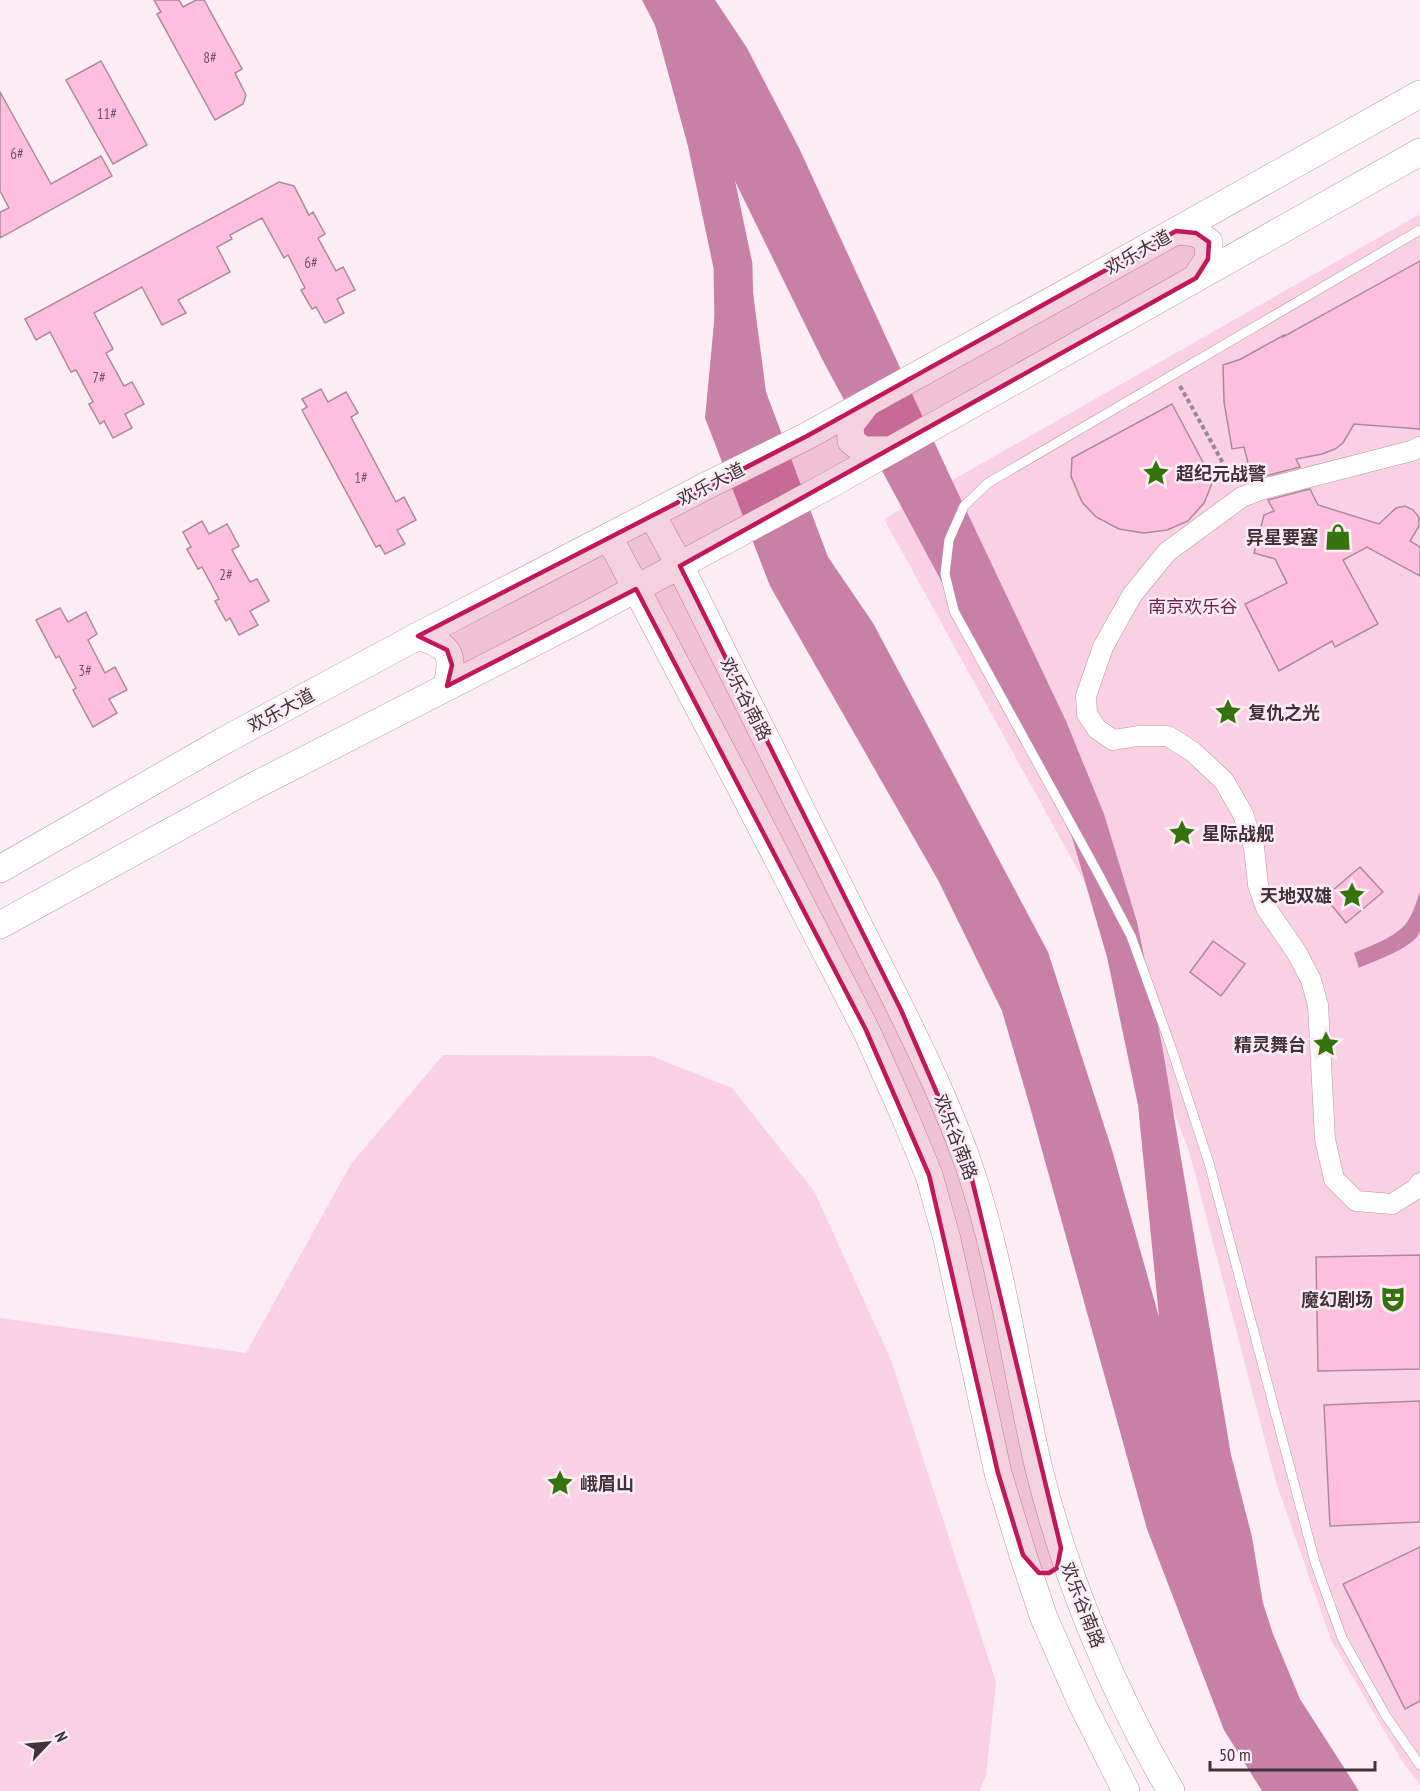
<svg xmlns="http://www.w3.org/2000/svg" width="1420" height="1791" viewBox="0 0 1420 1791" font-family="'PT Sans Narrow','Noto Sans SC',sans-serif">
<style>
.green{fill:#fad0e5}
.water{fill:#c980a6}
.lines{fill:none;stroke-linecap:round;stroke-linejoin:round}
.river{stroke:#c980a6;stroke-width:39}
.building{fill:#febfde;stroke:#ac8a9b;stroke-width:1.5}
.lane-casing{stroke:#b996a7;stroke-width:10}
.street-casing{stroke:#b996a7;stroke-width:21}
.secondary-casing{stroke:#b996a7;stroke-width:28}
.path{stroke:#998990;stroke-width:4;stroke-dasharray:4.5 3;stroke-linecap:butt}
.lane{stroke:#fff;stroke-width:9}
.street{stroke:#fff;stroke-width:20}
.secondary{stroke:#fff;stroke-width:27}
.marked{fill:#c2185b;fill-opacity:0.2;stroke:#c2185b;stroke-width:4.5;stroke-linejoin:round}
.labels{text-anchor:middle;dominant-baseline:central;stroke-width:5;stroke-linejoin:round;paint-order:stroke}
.number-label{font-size:15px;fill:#705562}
.street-label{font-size:18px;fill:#413239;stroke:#fcecf3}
.poi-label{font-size:18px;font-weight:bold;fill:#413239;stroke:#fcecf3;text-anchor:start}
.park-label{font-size:18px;fill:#772055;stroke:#fcecf3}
</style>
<rect width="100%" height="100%" fill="#fcecf3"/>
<g class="green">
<path d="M 1420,214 L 1420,1785 L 1402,1761 L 1331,1640 L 1276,1482 L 1189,1151 L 1085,883 L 884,519 Z"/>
<path d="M 443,1055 L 651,1056 L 732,1088 L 814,1191 L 891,1360 L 996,1682 L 986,1776 L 979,1791 L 0,1791 L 0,1318 L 246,1353 L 351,1164 Z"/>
</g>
<g class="water">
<path d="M 642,0 L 715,0 L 747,48 L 799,148 L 949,474 L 1066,721 L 1104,814 L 1137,922 L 1162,1045 L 1231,1455 L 1252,1537 L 1263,1603 L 1273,1634 L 1300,1699 L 1359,1791 L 1262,1791 L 1224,1730 L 1147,1529 L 1030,1107 L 1002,1011 L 938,880 L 770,586 L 705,418 L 719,270 L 749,262 L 766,392 L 828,557 L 873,623 L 1048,952 L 1112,1150 L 1159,1317 L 1138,1105 L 1107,957 L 1072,837 L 1003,696 L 821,357 L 733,177 Z"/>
<path d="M 1420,892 C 1420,904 1420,919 1420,931 C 1416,947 1374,961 1359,968 L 1354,953 C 1370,946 1391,939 1404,926 C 1412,917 1416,903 1420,892 Z"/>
</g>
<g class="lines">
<path class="river" d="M 666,0 L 672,13 L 707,142 L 733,266 L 734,320"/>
</g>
<g class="building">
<path d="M 154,0 L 179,0 L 183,7 L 196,0 L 204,0 L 242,69 L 235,73 L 246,95 L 243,104 L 215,120 L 157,14 L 161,12 Z"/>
<path d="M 101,61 L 147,145 L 113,164 L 66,80 Z"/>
<path d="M 0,92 L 51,184 L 101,156 L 112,176 L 0,238 L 0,212 L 9,208 L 0,191 Z"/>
<path d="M 279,182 L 294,186 L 309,215 L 313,212 L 325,234 L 318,238 L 336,271 L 343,267 L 355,290 L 337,299 L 344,313 L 325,323 L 316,307 L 312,309 L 301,290 L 305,288 L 288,255 L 284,258 L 262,218 L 230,235 L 232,239 L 217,247 L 230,272 L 178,300 L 186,313 L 162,325 L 142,287 L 94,313 L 113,349 L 106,353 L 124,386 L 132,382 L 144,404 L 125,414 L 132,428 L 113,438 L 104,421 L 100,424 L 89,404 L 93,402 L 76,370 L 71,372 L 50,332 L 36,340 L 25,319 Z"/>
<path d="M 1420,261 L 1420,429 L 1354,424 L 1343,443 L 1335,449 L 1322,454 L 1296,459 L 1300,467 L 1258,478 L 1252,466 L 1249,467 L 1244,447 L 1232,449 L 1224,402 L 1223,365 L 1241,359 L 1284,335 L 1283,337 Z"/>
<path d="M 321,389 L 328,402 L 346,392 L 358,413 L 351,417 L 396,502 L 404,497 L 416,520 L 397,530 L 405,544 L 385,554 L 380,545 L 376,547 L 302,410 L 307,407 L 302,399 Z"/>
<path d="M 1172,404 L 1213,481 L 1204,503 L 1188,521 L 1167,530 L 1144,533 L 1119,529 L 1096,517 L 1082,502 L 1071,476 L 1072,458 Z"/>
<path d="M 1310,489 L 1318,505 L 1379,524 L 1396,508 L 1405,506 L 1413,510 L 1419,517 L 1419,526 L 1410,541 L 1420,547 L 1420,576 L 1367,547 L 1343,560 L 1378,624 L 1335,647 L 1332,641 L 1279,671 L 1245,604 L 1287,583 L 1275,559 L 1254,553 L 1264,515 L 1274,511 L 1268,500 Z"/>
<path d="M 202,521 L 209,534 L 227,524 L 239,546 L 232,550 L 250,582 L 257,579 L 269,601 L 250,611 L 258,625 L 239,635 L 230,618 L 226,621 L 215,601 L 219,599 L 202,567 L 198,569 L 187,549 L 191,547 L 183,532 Z"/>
<path d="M 60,608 L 68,622 L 86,612 L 97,634 L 88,640 L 105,673 L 115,667 L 127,690 L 109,699 L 117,713 L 93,727 L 73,690 L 76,688 L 59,656 L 56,658 L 36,620 Z"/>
<path d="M 1360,867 L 1383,892 L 1346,923 L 1325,897 Z"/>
<path d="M 1213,941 L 1245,964 L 1221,996 L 1190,972 Z"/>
<path d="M 1420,1255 L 1420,1369 L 1318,1371 L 1316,1257 Z"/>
<path d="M 1420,1401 L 1420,1522 L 1330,1526 L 1324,1405 Z"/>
<path d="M 1420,1547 L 1420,1701 L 1405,1709 L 1343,1584 Z"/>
</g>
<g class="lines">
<defs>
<path id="lane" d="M 1420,230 L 988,483 L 964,506 L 949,540 L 945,574 L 954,611 L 1099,875 L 1131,936 L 1171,1047 L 1209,1163 L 1315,1562 L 1342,1638 L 1386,1716 L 1420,1765"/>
<path id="street" d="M 1420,447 L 1411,451 L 1263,489 L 1242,497 L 1167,552 L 1132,595 L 1103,647 L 1086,696 L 1087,714 L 1097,729 L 1113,740 L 1138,736 L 1168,736 L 1193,752 L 1224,781 L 1243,814 L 1254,847 L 1258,885 L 1266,908 L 1297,953 L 1311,980 L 1318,1005 L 1325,1139 L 1334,1179 L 1356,1201 L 1392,1204 L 1416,1189 L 1420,1183"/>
<g id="secondary">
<path d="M 1176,231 L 1196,233 L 1209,242 L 1208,259 L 1196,278"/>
<path d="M 867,403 L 850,425 L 851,441 L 863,450 L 890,450"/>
<path d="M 652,515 L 680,566 C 737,681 795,797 852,912 C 893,994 939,1080 969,1166 C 1002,1263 1015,1366 1038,1465 C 1065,1576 1113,1693 1171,1791"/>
<path d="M 609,537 L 738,782 L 866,1030 L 905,1117 L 929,1175 L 947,1239 L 998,1473 L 1023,1555 L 1044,1618 L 1082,1704 L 1126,1791"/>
<path d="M 418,636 C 451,647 454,653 447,686"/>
<path d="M 0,869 L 227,739 L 418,636 L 704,487 L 807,436 L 1078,286 L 1420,94"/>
<path d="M 0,925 L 252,787 L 572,623 L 829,485 L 1420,152"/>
</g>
</defs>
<use href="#lane" class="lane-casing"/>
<use href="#street" class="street-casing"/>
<use href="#secondary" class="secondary-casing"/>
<path class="path" d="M 1180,386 L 1233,481"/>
<use href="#lane" class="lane"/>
<use href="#street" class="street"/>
<use href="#secondary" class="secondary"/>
</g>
<path class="marked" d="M 1176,231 L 1196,233 L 1209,242 L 1208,259 L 1196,278 L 680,566 L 901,1010 L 969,1167 L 1061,1548 L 1057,1568 L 1049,1573 L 1039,1573 L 1023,1555 L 998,1473 L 929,1175 L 866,1030 L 636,589 L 447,686 L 452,665 L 447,650 L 418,636 L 807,436 Z"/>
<defs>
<symbol id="sight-bare" viewBox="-9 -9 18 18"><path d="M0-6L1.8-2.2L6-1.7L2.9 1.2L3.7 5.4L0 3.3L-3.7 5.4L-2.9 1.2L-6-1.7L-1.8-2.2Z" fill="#34730e" stroke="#fcecf3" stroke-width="2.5" paint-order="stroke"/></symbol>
<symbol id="shop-bare" viewBox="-9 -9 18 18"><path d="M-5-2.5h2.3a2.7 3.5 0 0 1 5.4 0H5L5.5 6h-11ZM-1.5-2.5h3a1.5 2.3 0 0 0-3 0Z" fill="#34730e" stroke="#fcecf3" stroke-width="2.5" paint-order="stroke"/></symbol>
<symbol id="theatre-bare" viewBox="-9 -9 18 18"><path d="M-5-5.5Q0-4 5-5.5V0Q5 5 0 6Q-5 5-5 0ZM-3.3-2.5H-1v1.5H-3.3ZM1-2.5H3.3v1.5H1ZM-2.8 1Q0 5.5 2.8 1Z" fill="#34730e" stroke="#fcecf3" stroke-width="2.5" paint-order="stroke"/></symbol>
</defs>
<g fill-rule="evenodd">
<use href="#sight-bare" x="1137" y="454" width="38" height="38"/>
<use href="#shop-bare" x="1319" y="518" width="38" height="38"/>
<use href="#sight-bare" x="1209" y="693" width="38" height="38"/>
<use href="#sight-bare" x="1163" y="814" width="38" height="38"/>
<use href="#sight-bare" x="1333" y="876" width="38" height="38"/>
<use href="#sight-bare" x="1307" y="1025" width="38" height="38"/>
<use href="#theatre-bare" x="1374" y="1280" width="38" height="38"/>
<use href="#sight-bare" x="541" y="1464" width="38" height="38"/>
</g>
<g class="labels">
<g class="number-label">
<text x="210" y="57">8#</text>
<text x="107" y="113">11#</text>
<text x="17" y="153">6#</text>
<text x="311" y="262">6#</text>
<text x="99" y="377">7#</text>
<text x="361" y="477">1#</text>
<text x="226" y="574">2#</text>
<text x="85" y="670">3#</text>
</g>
<g class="street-label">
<text transform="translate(1138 252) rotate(-29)">欢乐大道</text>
<text transform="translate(711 484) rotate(-27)">欢乐大道</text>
<text transform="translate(746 699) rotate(63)">欢乐谷南路</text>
<text transform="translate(281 710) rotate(-28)">欢乐大道</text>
<text transform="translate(956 1137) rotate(69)">欢乐谷南路</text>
<text transform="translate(1083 1605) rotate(69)">欢乐谷南路</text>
</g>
<g class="poi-label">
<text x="1176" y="473">超纪元战警</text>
<text x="1318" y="537" text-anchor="end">异星要塞</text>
<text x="1248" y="712">复仇之光</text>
<text x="1202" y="833">星际战舰</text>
<text x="1332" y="895" text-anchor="end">天地双雄</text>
<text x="1306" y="1044" text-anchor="end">精灵舞台</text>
<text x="1373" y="1299" text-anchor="end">魔幻剧场</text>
<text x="580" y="1483">峨眉山</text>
</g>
<g class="park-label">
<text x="1193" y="606">南京欢乐谷</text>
</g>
</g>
<g transform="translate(48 1743) rotate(64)" stroke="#fcecf3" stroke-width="4.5" paint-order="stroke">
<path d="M0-4.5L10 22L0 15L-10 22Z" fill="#413239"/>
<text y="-9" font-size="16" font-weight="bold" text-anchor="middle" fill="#413239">N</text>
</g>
<path d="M1210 1761v9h165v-9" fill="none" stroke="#413239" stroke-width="3"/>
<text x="1219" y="1761" font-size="18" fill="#413239" stroke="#fcecf3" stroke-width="4.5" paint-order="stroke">50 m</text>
</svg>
